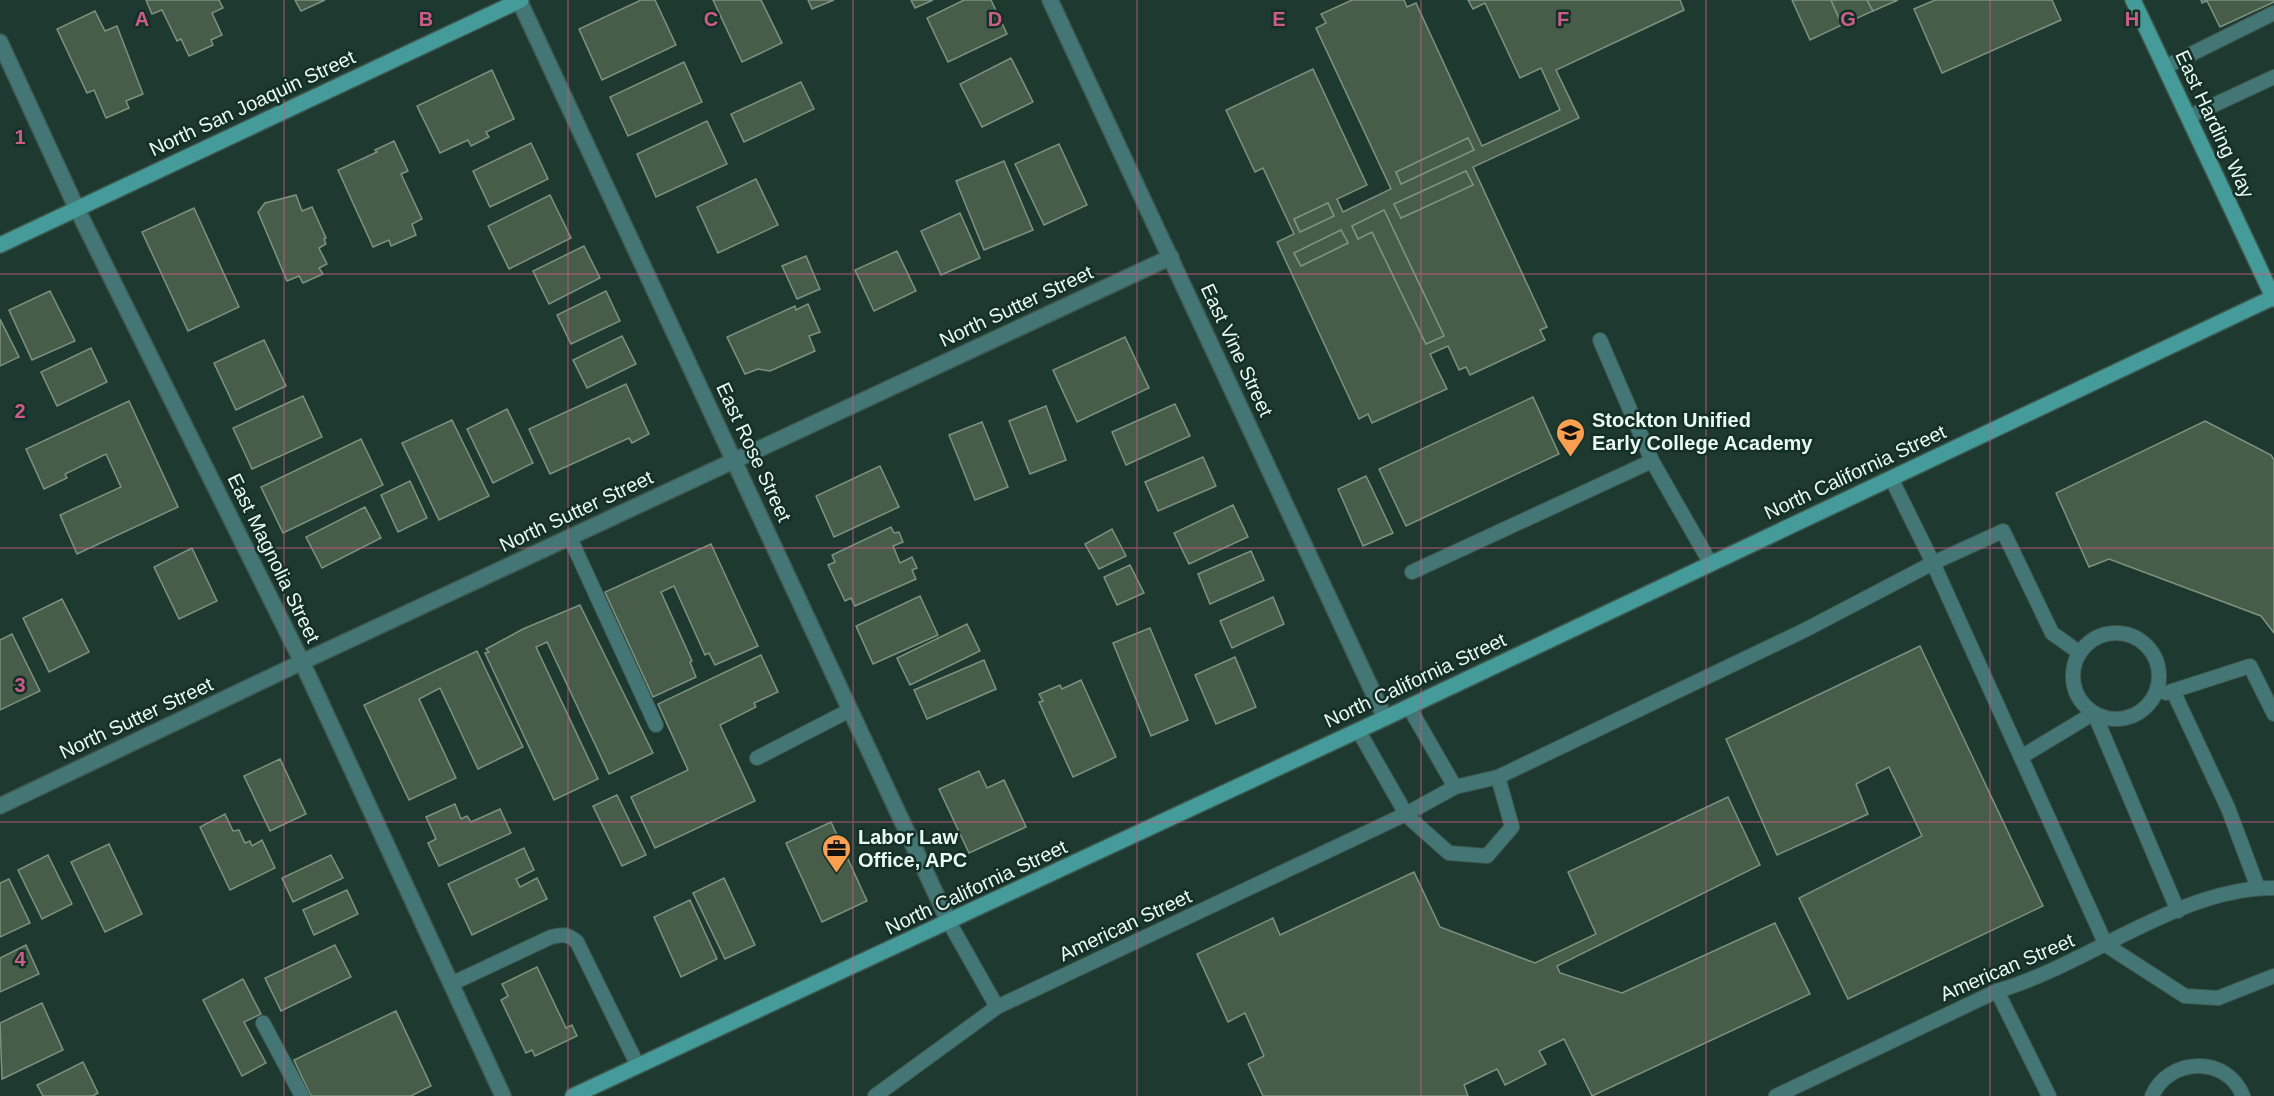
<svg xmlns="http://www.w3.org/2000/svg" width="2274" height="1096" viewBox="0 0 2274 1096" font-family="Helvetica,sans-serif">
<style>
.building{fill:#485c4a;stroke:#7d927f;stroke-width:1.5;fill-rule:evenodd}
.lines{fill:none;stroke-linecap:round;stroke-linejoin:round}
.lane-casing{stroke:#3e584f;stroke-width:16}
.street-casing{stroke:#3e584f;stroke-width:18}
.secondary-casing{stroke:#3e584f;stroke-width:18}
.lane{stroke:#437674;stroke-width:14}
.street{stroke:#437674;stroke-width:15}
.secondary{stroke:#459b99;stroke-width:15}
.grid{fill:none;stroke:#ce5c89;stroke-width:1.5;stroke-opacity:0.55}
.labels{text-anchor:middle;dominant-baseline:central;stroke-width:5;stroke-linejoin:round;paint-order:stroke}
.street-label{font-size:20px;fill:#e9f9f3;stroke:#132f26}
.poi-label{font-size:20px;font-weight:bold;fill:#e9f9f3;stroke:#132f26;text-anchor:start}
.grid-label{font-size:20px;text-anchor:middle;font-weight:bold;fill:#ce5c89;stroke:#132f26;stroke-width:5;stroke-linejoin:round;paint-order:stroke}
</style>
<rect width="100%" height="100%" fill="#1e3930"/>
<g class="building">
<path d="M 146,0 L 219,0 L 223,8 L 212,13 L 222,35 L 211,40 L 213,45 L 189,56 L 181,39 L 177,41 L 162,10 L 152,14 Z"/>
<path d="M 295,0 L 325,0 L 301,11 Z"/>
<path d="M 641,0 L 655,0 L 676,45 L 602,80 L 579,29 Z"/>
<path d="M 713,0 L 761,0 L 782,43 L 742,62 Z"/>
<path d="M 808,0 L 834,0 L 812,9 Z"/>
<path d="M 911,0 L 933,0 L 915,8 Z"/>
<path d="M 964,0 L 991,0 L 1007,34 L 948,62 L 927,18 Z"/>
<path d="M 1352,0 L 1404,0 L 1407,7 L 1416,3 L 1482,146 L 1560,110 L 1541,68 L 1520,78 L 1485,3 L 1473,9 L 1468,0 L 1680,0 L 1684,10 L 1556,70 L 1579,118 L 1473,167 L 1547,327 L 1540,330 L 1545,340 L 1470,375 L 1466,367 L 1459,370 L 1448,346 L 1430,354 L 1447,389 L 1372,423 L 1368,414 L 1359,419 L 1277,242 L 1294,234 L 1263,168 L 1255,172 L 1226,110 L 1313,69 L 1367,185 L 1337,199 L 1343,212 L 1391,189 L 1316,28 L 1326,23 L 1321,14 ZM 1468,138 L 1474,150 L 1401,184 L 1396,172 ZM 1466,171 L 1473,185 L 1401,218 L 1394,204 ZM 1328,203 L 1334,216 L 1300,232 L 1294,219 ZM 1384,210 L 1444,336 L 1426,344 L 1372,232 L 1358,239 L 1352,226 ZM 1341,230 L 1348,243 L 1301,266 L 1294,253 Z"/>
<path d="M 1792,0 L 1831,0 L 1842,25 L 1810,40 Z"/>
<path d="M 1831,0 L 1867,0 L 1873,11 L 1842,25 Z"/>
<path d="M 1867,0 L 1898,0 L 1873,11 Z"/>
<path d="M 1935,0 L 2052,0 L 2061,20 L 1942,73 L 1914,9 Z"/>
<path d="M 2201,0 L 2274,0 L 2274,2 L 2220,27 L 2207,1 L 2202,3 Z"/>
<path d="M 95,11 L 105,31 L 117,26 L 143,94 L 126,101 L 129,108 L 106,118 L 94,90 L 87,93 L 57,29 Z"/>
<path d="M 1011,58 L 1033,102 L 982,127 L 960,84 Z"/>
<path d="M 684,62 L 702,102 L 628,136 L 610,97 Z"/>
<path d="M 492,70 L 514,119 L 486,132 L 489,137 L 471,146 L 468,140 L 440,153 L 417,106 Z"/>
<path d="M 801,82 L 814,109 L 744,142 L 731,114 Z"/>
<path d="M 707,121 L 727,164 L 656,197 L 637,154 Z"/>
<path d="M 1468,138 L 1474,150 L 1401,184 L 1396,172 Z"/>
<path d="M 394,141 L 408,171 L 401,174 L 422,219 L 412,224 L 416,235 L 391,246 L 389,240 L 373,247 L 338,170 L 377,152 L 375,150 Z"/>
<path d="M 531,143 L 548,179 L 490,207 L 473,171 Z"/>
<path d="M 1059,144 L 1087,205 L 1044,225 L 1015,164 Z"/>
<path d="M 1004,161 L 1033,230 L 984,250 L 956,181 Z"/>
<path d="M 1466,171 L 1473,185 L 1401,218 L 1394,204 Z"/>
<path d="M 756,179 L 778,225 L 718,253 L 697,207 Z"/>
<path d="M 296,195 L 302,211 L 312,207 L 326,238 L 324,239 L 326,244 L 319,248 L 327,264 L 319,268 L 323,274 L 303,283 L 299,276 L 287,281 L 258,212 L 265,203 Z"/>
<path d="M 550,195 L 571,238 L 509,269 L 488,226 Z"/>
<path d="M 1328,203 L 1334,216 L 1300,232 L 1294,219 Z"/>
<path d="M 194,208 L 239,307 L 188,331 L 142,232 Z"/>
<path d="M 1384,210 L 1444,336 L 1426,344 L 1372,232 L 1358,239 L 1352,226 Z"/>
<path d="M 960,213 L 980,258 L 941,275 L 921,231 Z"/>
<path d="M 1341,230 L 1348,243 L 1301,266 L 1294,253 Z"/>
<path d="M 584,246 L 600,278 L 549,304 L 533,271 Z"/>
<path d="M 897,251 L 916,291 L 874,311 L 855,270 Z"/>
<path d="M 806,256 L 820,289 L 797,299 L 782,266 Z"/>
<path d="M 50,291 L 75,341 L 32,360 L 9,310 Z"/>
<path d="M 606,291 L 620,321 L 571,344 L 557,315 Z"/>
<path d="M 808,304 L 820,332 L 809,336 L 815,351 L 770,371 L 758,369 L 745,374 L 727,337 L 795,306 L 796,310 Z"/>
<path d="M 0,319 L 19,357 L 0,366 Z"/>
<path d="M 622,336 L 636,364 L 587,388 L 573,360 Z"/>
<path d="M 1125,337 L 1149,388 L 1077,422 L 1053,370 Z"/>
<path d="M 264,340 L 286,386 L 236,410 L 214,363 Z"/>
<path d="M 91,348 L 107,382 L 57,406 L 41,372 Z"/>
<path d="M 626,384 L 649,434 L 632,443 L 629,438 L 550,474 L 529,429 Z"/>
<path d="M 303,396 L 322,437 L 252,469 L 233,428 Z"/>
<path d="M 1533,397 L 1559,454 L 1406,526 L 1379,469 Z"/>
<path d="M 129,401 L 178,507 L 77,554 L 60,515 L 121,487 L 106,454 L 65,474 L 67,478 L 44,489 L 26,449 Z"/>
<path d="M 1175,404 L 1190,436 L 1126,465 L 1112,432 Z"/>
<path d="M 1046,406 L 1066,460 L 1030,474 L 1009,421 Z"/>
<path d="M 507,409 L 533,463 L 493,483 L 467,429 Z"/>
<path d="M 452,420 L 489,496 L 439,520 L 402,443 Z"/>
<path d="M 2205,421 L 2271,455 L 2274,460 L 2274,633 L 2261,616 L 2109,559 L 2089,567 L 2056,493 Z"/>
<path d="M 982,422 L 1008,487 L 975,500 L 949,435 Z"/>
<path d="M 361,439 L 383,485 L 283,533 L 261,487 Z"/>
<path d="M 1203,457 L 1216,486 L 1158,511 L 1145,482 Z"/>
<path d="M 880,466 L 899,507 L 834,537 L 816,496 Z"/>
<path d="M 1366,476 L 1393,533 L 1363,546 L 1338,489 Z"/>
<path d="M 410,481 L 427,518 L 398,532 L 381,495 Z"/>
<path d="M 1233,505 L 1248,537 L 1189,564 L 1174,533 Z"/>
<path d="M 365,507 L 381,538 L 322,568 L 306,537 Z"/>
<path d="M 891,527 L 894,533 L 899,532 L 903,542 L 893,546 L 900,563 L 912,557 L 917,568 L 912,570 L 916,579 L 855,606 L 851,598 L 845,601 L 828,565 L 835,562 L 832,555 Z"/>
<path d="M 1112,529 L 1126,556 L 1099,569 L 1085,544 Z"/>
<path d="M 711,544 L 758,646 L 715,665 L 709,653 L 705,655 L 674,586 L 661,592 L 692,661 L 690,662 L 696,677 L 653,697 L 605,592 Z"/>
<path d="M 192,548 L 217,601 L 179,619 L 154,567 Z"/>
<path d="M 1251,551 L 1264,580 L 1210,604 L 1198,574 Z"/>
<path d="M 1130,565 L 1144,593 L 1117,605 L 1104,577 Z"/>
<path d="M 920,596 L 938,635 L 873,664 L 856,626 Z"/>
<path d="M 1273,597 L 1284,624 L 1232,648 L 1220,621 Z"/>
<path d="M 62,599 L 89,652 L 49,672 L 23,618 Z"/>
<path d="M 580,605 L 653,753 L 609,774 L 547,642 L 536,647 L 598,779 L 554,800 L 485,653 L 489,652 L 486,649 L 523,629 Z"/>
<path d="M 967,624 L 980,651 L 910,685 L 897,658 Z"/>
<path d="M 1150,628 L 1188,720 L 1151,736 L 1113,643 Z"/>
<path d="M 12,634 L 40,691 L 0,710 L 0,640 Z"/>
<path d="M 1920,646 L 2043,906 L 1848,999 L 1799,898 L 1922,836 L 1889,767 L 1856,784 L 1868,814 L 1777,855 L 1726,739 Z"/>
<path d="M 477,651 L 523,747 L 478,769 L 440,688 L 419,699 L 456,778 L 409,800 L 364,705 Z"/>
<path d="M 761,655 L 778,692 L 754,703 L 756,707 L 720,725 L 755,801 L 655,848 L 631,797 L 688,770 L 658,704 Z"/>
<path d="M 1235,657 L 1256,707 L 1216,724 L 1195,675 Z"/>
<path d="M 984,660 L 996,689 L 927,719 L 914,690 Z"/>
<path d="M 1081,680 L 1116,757 L 1073,777 L 1039,702 L 1043,701 L 1039,694 L 1060,685 L 1062,689 Z"/>
<path d="M 280,759 L 306,814 L 270,831 L 244,776 Z"/>
<path d="M 979,771 L 987,788 L 1004,780 L 1026,827 L 969,853 L 939,789 Z"/>
<path d="M 617,795 L 646,855 L 622,866 L 593,806 Z"/>
<path d="M 1728,797 L 1760,865 L 1557,966 L 1560,973 L 1622,993 L 1775,923 L 1810,994 L 1592,1096 L 1564,1039 L 1539,1051 L 1546,1064 L 1505,1085 L 1497,1069 L 1464,1085 L 1468,1096 L 1263,1096 L 1248,1064 L 1264,1056 L 1245,1013 L 1228,1022 L 1197,954 L 1273,918 L 1280,935 L 1414,872 L 1440,927 L 1535,963 L 1596,934 L 1568,872 Z"/>
<path d="M 455,804 L 461,819 L 467,816 L 471,822 L 500,809 L 511,833 L 439,866 L 428,843 L 436,839 L 426,817 Z"/>
<path d="M 225,814 L 233,831 L 239,830 L 245,843 L 250,841 L 252,846 L 262,840 L 275,868 L 230,890 L 200,827 Z"/>
<path d="M 831,822 L 867,901 L 822,922 L 786,843 Z"/>
<path d="M 109,844 L 142,914 L 105,932 L 71,862 Z"/>
<path d="M 524,848 L 534,870 L 516,879 L 520,887 L 537,878 L 547,899 L 472,935 L 448,884 Z"/>
<path d="M 48,855 L 72,904 L 42,919 L 18,870 Z"/>
<path d="M 331,855 L 343,878 L 293,902 L 282,878 Z"/>
<path d="M 724,878 L 755,945 L 725,959 L 693,893 Z"/>
<path d="M 9,879 L 30,923 L 0,937 L 0,883 Z"/>
<path d="M 347,890 L 358,914 L 314,935 L 303,910 Z"/>
<path d="M 690,900 L 717,959 L 681,977 L 654,917 Z"/>
<path d="M 26,945 L 39,974 L 0,992 L 0,958 Z"/>
<path d="M 335,945 L 351,977 L 281,1011 L 265,978 Z"/>
<path d="M 537,967 L 566,1028 L 572,1025 L 577,1036 L 535,1056 L 532,1050 L 526,1053 L 501,1000 L 508,996 L 502,984 Z"/>
<path d="M 243,979 L 261,1014 L 244,1022 L 266,1063 L 242,1076 L 203,1000 Z"/>
<path d="M 42,1003 L 63,1050 L 2,1079 L 0,1023 Z"/>
<path d="M 396,1011 L 431,1086 L 411,1096 L 311,1096 L 294,1060 Z"/>
<path d="M 83,1062 L 98,1093 L 93,1096 L 43,1096 L 37,1085 Z"/>
</g>
<g class="lines">
<defs>
<g id="lane">
<path d="M 2165,67 L 2274,13"/>
<path d="M 2188,117 L 2274,77"/>
<path d="M 1600,340 L 1652,461"/>
<path d="M 1891,478 L 1933,563 L 2106,945 L 2185,996 L 2218,998 L 2274,976"/>
<path d="M 570,538 L 656,725"/>
<path d="M 1412,572 L 1652,461 L 1711,564"/>
<circle cx="2116" cy="676" r="43"/>
<path d="M 2173,691 L 2228,808 L 2258,888"/>
<path d="M 2166,693 L 2250,666 L 2274,714"/>
<path d="M 1409,707 L 1455,787"/>
<path d="M 1358,730 L 1406,814 L 1414,822 L 1449,853 L 1487,856 L 1512,827 L 1498,777"/>
<path d="M 2021,757 L 2094,713 L 2178,911"/>
<path d="M 757,758 L 850,710"/>
<path d="M 949,922 L 997,1007"/>
<path d="M 451,984 L 551,937 C 563,934 568,934 577,942 L 638,1066"/>
<path d="M 1997,991 L 2049,1096"/>
<path d="M 263,1023 L 302,1096"/>
<path d="M 875,1096 L 997,1007 L 1406,814 L 1455,787 L 1498,777 L 1805,630 L 1933,563 L 2003,531 L 2052,633 L 2080,653"/>
<path d="M 1776,1096 L 1997,991 C 2088,965 2180,887 2274,888"/>
<path d="M 2152,1096 C 2169,1057 2227,1055 2243,1096"/>
</g>
<g id="street">
<path d="M 519,0 L 949,922"/>
<path d="M 1050,0 L 1385,718"/>
<path d="M 0,42 L 77,209 L 302,662 L 503,1096"/>
<path d="M 0,806 L 302,662 L 1171,257"/>
</g>
<g id="secondary">
<path d="M 2133,0 L 2274,299"/>
<path d="M 0,245 L 521,0"/>
<path d="M 573,1096 L 1385,718 L 2274,297"/>
</g>
</defs>
<use href="#lane" class="lane-casing"/>
<use href="#street" class="street-casing"/>
<use href="#secondary" class="secondary-casing"/>
<use href="#lane" class="lane"/>
<use href="#street" class="street"/>
<use href="#secondary" class="secondary"/>
</g>
<path class="grid" d="M 284,0 L 284,1096M 568,0 L 568,1096M 853,0 L 853,1096M 1137,0 L 1137,1096M 1421,0 L 1421,1096M 1706,0 L 1706,1096M 1990,0 L 1990,1096M 0,274 L 2274,274M 0,548 L 2274,548M 0,822 L 2274,822"/>
<defs>
<symbol id="school-pin" viewBox="-11 -11 22 30"><path d="M0 17L-7.5 6A9.5 9.5 0 1 1 7.5 6Z" fill="#fa9f4f" stroke="#132f26"/><path d="M0-5L7-2L0 1L-7-2ZM-4 1L0 2.5L4 1V4Q0 6-4 4Z" fill="#111"/></symbol>
<symbol id="office-pin" viewBox="-11 -11 22 30"><path d="M0 17L-7.5 6A9.5 9.5 0 1 1 7.5 6Z" fill="#fa9f4f" stroke="#132f26"/><path d="M-6-3h4V-5.5h4V-3h4V5H-6ZM-1-4.5V-3h2v-1.5ZM-6 0V1H6V0Z" fill="#111"/></symbol>
</defs>
<g fill-rule="evenodd">
<use href="#school-pin" x="1554" y="416" width="33" height="45"/>
<use href="#office-pin" x="820" y="832" width="33" height="45"/>
</g>
<g class="labels">
<g class="street-label">
<text transform="translate(252 103) rotate(-25)">North San Joaquin Street</text>
<text transform="translate(2215 124) rotate(65)">East Harding Way</text>
<text transform="translate(1016 306) rotate(-25)">North Sutter Street</text>
<text transform="translate(1237 350) rotate(65)">East Vine Street</text>
<text transform="translate(754 452) rotate(65)">East Rose Street</text>
<text transform="translate(1855 472) rotate(-25)">North California Street</text>
<text transform="translate(576 511) rotate(-25)">North Sutter Street</text>
<text transform="translate(274 558) rotate(64)">East Magnolia Street</text>
<text transform="translate(1415 680) rotate(-25)">North California Street</text>
<text transform="translate(136 718) rotate(-25)">North Sutter Street</text>
<text transform="translate(976 887) rotate(-25)">North California Street</text>
<text transform="translate(1125 925) rotate(-25)">American Street</text>
<text transform="translate(2007 967) rotate(-23)">American Street</text>
</g>
<g class="poi-label">
<text x="1592" y="420">Stockton Unified<tspan x="1592" dy="23">Early College Academy</tspan></text>
<text x="858" y="837">Labor Law<tspan x="858" dy="23">Office, APC</tspan></text>
</g>
</g>
<g class="grid-label">
<text x="142" y="26">A</text>
<text x="426" y="26">B</text>
<text x="711" y="26">C</text>
<text x="995" y="26">D</text>
<text x="1279" y="26">E</text>
<text x="1563" y="26">F</text>
<text x="1848" y="26">G</text>
<text x="2132" y="26">H</text>
<text x="20" y="144">1</text>
<text x="20" y="418">2</text>
<text x="20" y="692">3</text>
<text x="20" y="966">4</text>
</g>
</svg>
